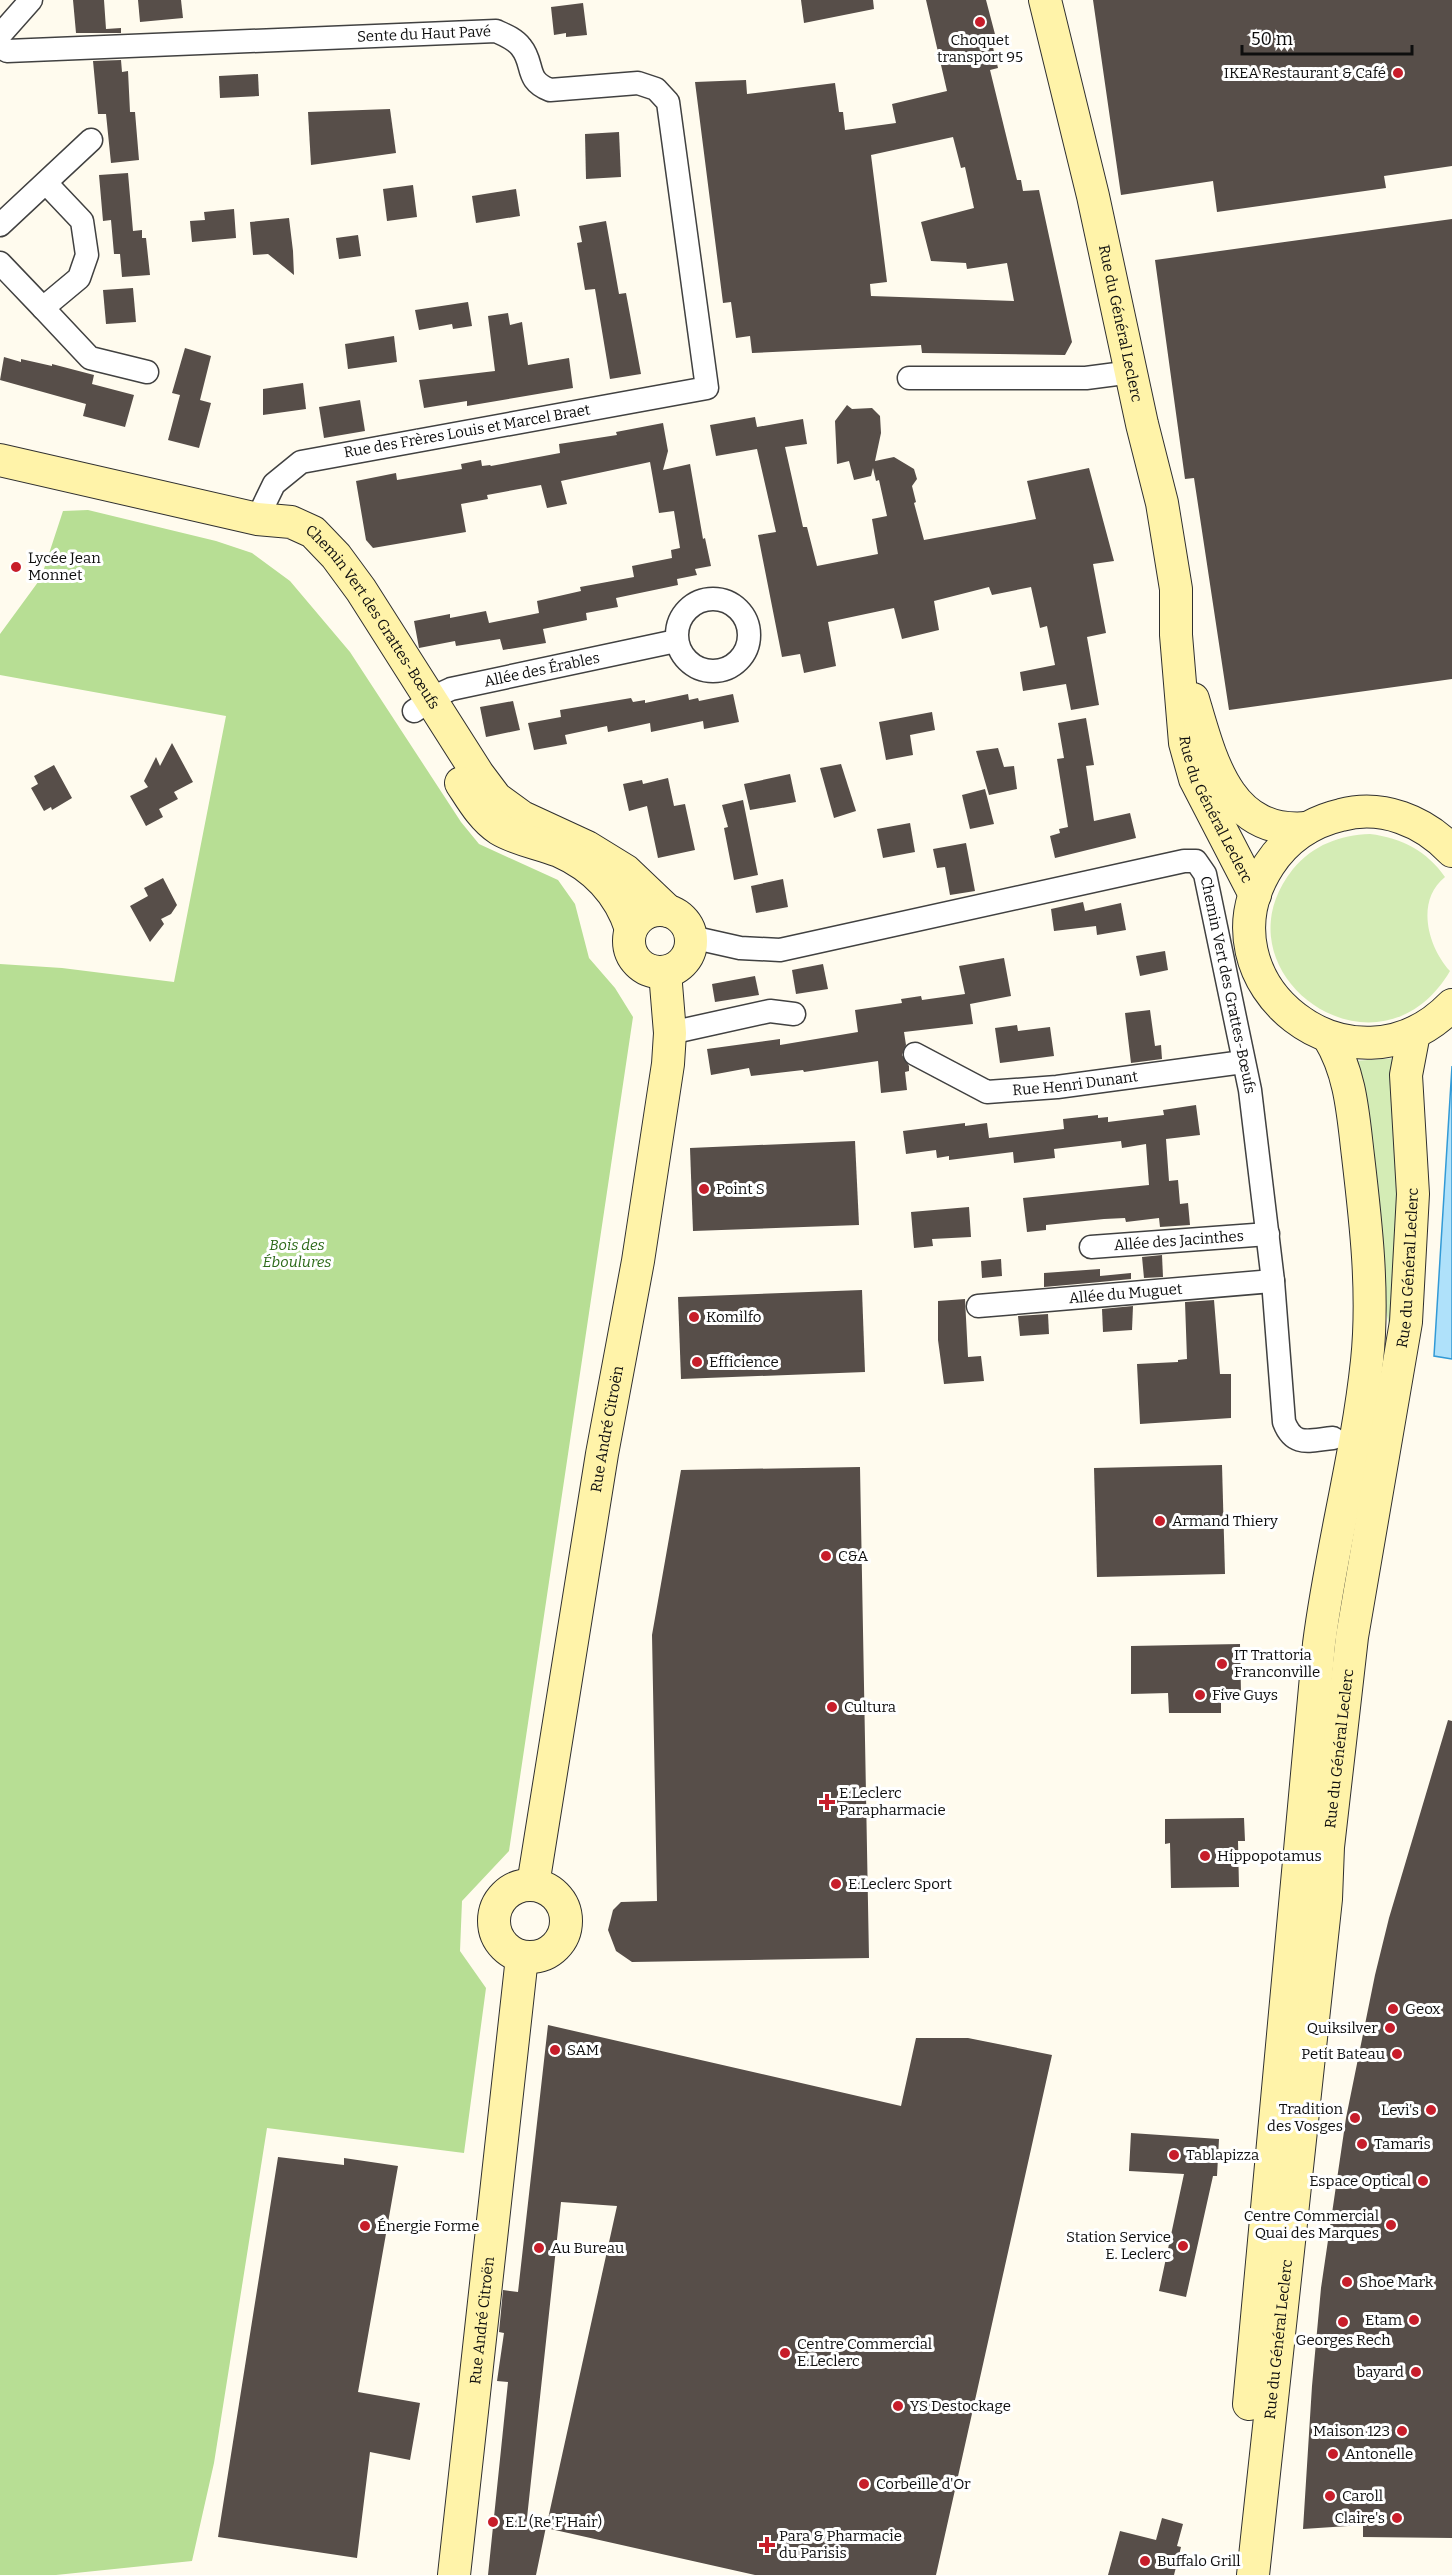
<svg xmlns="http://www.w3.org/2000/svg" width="1452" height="2575" viewBox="0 0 1452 2575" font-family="Bitter,serif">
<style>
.green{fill:#d4ecb5}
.forest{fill:#b7de94}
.water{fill:#afe1fa;stroke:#329ad6;stroke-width:1.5}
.building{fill:#574e49;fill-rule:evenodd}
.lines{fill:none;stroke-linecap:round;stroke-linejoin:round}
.minor-casing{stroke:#414141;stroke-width:25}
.secondary-casing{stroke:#303030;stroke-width:34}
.minor{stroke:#fff;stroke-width:22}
.secondary{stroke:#fff3a9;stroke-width:32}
.poi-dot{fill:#c71d2a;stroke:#fff;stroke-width:2}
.labels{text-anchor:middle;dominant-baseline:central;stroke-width:6;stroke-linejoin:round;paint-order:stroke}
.street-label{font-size:15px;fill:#0e0e0e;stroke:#fff}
.poi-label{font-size:15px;fill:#0e0e0e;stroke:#fff;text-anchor:start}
.park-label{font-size:15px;font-style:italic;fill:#2d6a1a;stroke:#fff}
</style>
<rect width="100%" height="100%" fill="#fffbee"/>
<g class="green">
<path d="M 1370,834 C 1402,838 1427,851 1445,877 C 1415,901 1428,947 1450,971 C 1378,1093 1210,973 1293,869 C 1313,845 1340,835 1370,834 Z"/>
<path d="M 1397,1058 L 1398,1124 L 1395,1325 L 1389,1325 L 1382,1293 L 1353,1061 Z"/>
</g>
<path class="forest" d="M 88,510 L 216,541 L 252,553 L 290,581 L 350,652 L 461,822 L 479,844 L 558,880 L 575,904 L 589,958 L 615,988 L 633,1017 L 509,1851 L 462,1901 L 460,1951 L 486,1988 L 464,2153 L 267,2128 L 214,2463 L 192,2561 L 56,2575 L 0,2575 L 0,964 L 62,968 L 174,982 L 226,716 L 0,675 L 0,634 L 41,578 L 63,511 Z"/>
<path class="water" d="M 1452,1066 L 1452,1359 L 1434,1356 Z"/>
<g class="building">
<path d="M 73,0 L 104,0 L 106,29 L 121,28 L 121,33 L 76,33 Z"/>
<path d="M 138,0 L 181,0 L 183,18 L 140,22 Z"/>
<path d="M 801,0 L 873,0 L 874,9 L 804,23 Z"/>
<path d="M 926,0 L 986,0 L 996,38 L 991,39 L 998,68 L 990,70 L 1017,180 L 1021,180 L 1023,191 L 1039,190 L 1072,342 L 1065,355 L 922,353 L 921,345 L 752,353 L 750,336 L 736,338 L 731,302 L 723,303 L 695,82 L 746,80 L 747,94 L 835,83 L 839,112 L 843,112 L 845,130 L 896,123 L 892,104 L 947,91 ZM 953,137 L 961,168 L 965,167 L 974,208 L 921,222 L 931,261 L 966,263 L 967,269 L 1007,263 L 1014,301 L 871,296 L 870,284 L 887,282 L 871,155 Z"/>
<path d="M 1093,0 L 1452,0 L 1452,166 L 1384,176 L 1386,188 L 1217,212 L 1213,181 L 1121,195 Z"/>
<path d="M 583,3 L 587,35 L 566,37 L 566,33 L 554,35 L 551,7 Z"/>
<path d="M 121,60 L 122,72 L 128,71 L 130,112 L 135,112 L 139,160 L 111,163 L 106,114 L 98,114 L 93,61 Z"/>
<path d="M 258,74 L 259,96 L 220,98 L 219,76 Z"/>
<path d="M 390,109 L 396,153 L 311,165 L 308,112 Z"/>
<path d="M 619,132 L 621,177 L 586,179 L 585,134 Z"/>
<path d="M 128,173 L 133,231 L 142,230 L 142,238 L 146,238 L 150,275 L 122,277 L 120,254 L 114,254 L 111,220 L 103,221 L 99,175 Z"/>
<path d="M 413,185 L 417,217 L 387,221 L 383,189 Z"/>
<path d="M 516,189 L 520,216 L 476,223 L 472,196 Z"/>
<path d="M 234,209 L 236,238 L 192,242 L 190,221 L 205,220 L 204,212 Z"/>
<path d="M 289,218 L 293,251 L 294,275 L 268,254 L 253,255 L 250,222 Z"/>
<path d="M 1452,219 L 1452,679 L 1229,710 L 1194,478 L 1185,479 L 1155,260 Z"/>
<path d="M 606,221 L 619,294 L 626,293 L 641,374 L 610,379 L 595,289 L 585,290 L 577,243 L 582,242 L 579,226 Z"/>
<path d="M 358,235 L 361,256 L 339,259 L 336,238 Z"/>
<path d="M 133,288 L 136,322 L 106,324 L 103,290 Z"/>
<path d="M 468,302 L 472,326 L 453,329 L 452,324 L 419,330 L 415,310 Z"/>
<path d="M 508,313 L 510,325 L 522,322 L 528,365 L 569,358 L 573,388 L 467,406 L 467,401 L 424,408 L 419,380 L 495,371 L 488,316 Z"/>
<path d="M 394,336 L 397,362 L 348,369 L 345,344 Z"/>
<path d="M 185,348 L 211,356 L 200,400 L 211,403 L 199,448 L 168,440 L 180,395 L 172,393 Z"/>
<path d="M 4,357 L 21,362 L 21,359 L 52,366 L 52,364 L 94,375 L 92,384 L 134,395 L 125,427 L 83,416 L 86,404 L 0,380 Z"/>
<path d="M 303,383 L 306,409 L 263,415 L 263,389 Z"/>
<path d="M 360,400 L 365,431 L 324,438 L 319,407 Z"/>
<path d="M 847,405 L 852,409 L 872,408 L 880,416 L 881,433 L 875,461 L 894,457 L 914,469 L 917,479 L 912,486 L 916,502 L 914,503 L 924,540 L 1036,519 L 1027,481 L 1089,468 L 1114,561 L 1093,564 L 1106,633 L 1087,637 L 1099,705 L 1071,710 L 1066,684 L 1023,691 L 1020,672 L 1055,665 L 1047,626 L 1040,628 L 1031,587 L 992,595 L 989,587 L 934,601 L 939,630 L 902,639 L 894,608 L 828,622 L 836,666 L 804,673 L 800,654 L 782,657 L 758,535 L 776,532 L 757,449 L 716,456 L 710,425 L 755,417 L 757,427 L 803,419 L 807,444 L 785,447 L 803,527 L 807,527 L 817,566 L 878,554 L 872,519 L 887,516 L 879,480 L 876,481 L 873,468 L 871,476 L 854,480 L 849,461 L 837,464 L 835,421 Z"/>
<path d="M 663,423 L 668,451 L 663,470 L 690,464 L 703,539 L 705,538 L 711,566 L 695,569 L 697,575 L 677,579 L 678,585 L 616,598 L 618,607 L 586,613 L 587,620 L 543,629 L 546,643 L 503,650 L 500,639 L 456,646 L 455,641 L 419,648 L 414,621 L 450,614 L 450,618 L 486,611 L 489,623 L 539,613 L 537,601 L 581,591 L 580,587 L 634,577 L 632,566 L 672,558 L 671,550 L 680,548 L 674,511 L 659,513 L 650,462 L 561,481 L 567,504 L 547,508 L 541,485 L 487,495 L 488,499 L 461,504 L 466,532 L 373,548 L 366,540 L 356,481 L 396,473 L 397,480 L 462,469 L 461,464 L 481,460 L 482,466 L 490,465 L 491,466 L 560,453 L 559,444 L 617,435 L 616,432 Z"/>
<path d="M 688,694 L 689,700 L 698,698 L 699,701 L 733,694 L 739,722 L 704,729 L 703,721 L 651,732 L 650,723 L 608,732 L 607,726 L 565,735 L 567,744 L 534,750 L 528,723 L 561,717 L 560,710 L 631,698 L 633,702 L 645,700 L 645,703 Z"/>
<path d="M 513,701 L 520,730 L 486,737 L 480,707 Z"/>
<path d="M 932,712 L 935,730 L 910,735 L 913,755 L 886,760 L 879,722 Z"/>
<path d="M 1086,718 L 1094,765 L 1086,766 L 1094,821 L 1130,813 L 1136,838 L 1055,858 L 1050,836 L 1060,833 L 1059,829 L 1068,827 L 1057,759 L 1064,758 L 1058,723 Z"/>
<path d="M 172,743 L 193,782 L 174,792 L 178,799 L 159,809 L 163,817 L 146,826 L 130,796 L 148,787 L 144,781 L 156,757 L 160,766 Z"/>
<path d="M 998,748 L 1004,767 L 1014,766 L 1017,789 L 989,795 L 976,751 Z"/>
<path d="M 841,764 L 856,811 L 834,818 L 820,768 Z"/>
<path d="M 54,765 L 72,798 L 52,810 L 51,807 L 44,811 L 31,788 L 38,784 L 34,776 Z"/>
<path d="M 790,774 L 796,802 L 750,810 L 744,784 Z"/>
<path d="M 668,778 L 674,806 L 685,804 L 695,850 L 658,858 L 647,806 L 629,811 L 623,784 L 642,780 L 643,784 Z"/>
<path d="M 985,789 L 994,824 L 970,829 L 962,795 Z"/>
<path d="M 743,800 L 758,875 L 734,880 L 724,828 L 728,827 L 722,805 Z"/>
<path d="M 910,823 L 915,852 L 883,858 L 877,829 Z"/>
<path d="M 966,843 L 975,891 L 950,895 L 945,867 L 937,868 L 933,849 Z"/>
<path d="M 163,878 L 177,905 L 171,914 L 161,919 L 164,924 L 150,942 L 130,906 L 148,896 L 144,888 Z"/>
<path d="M 783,879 L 788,907 L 756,913 L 751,886 Z"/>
<path d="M 1083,902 L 1085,911 L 1121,903 L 1126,930 L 1097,935 L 1096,926 L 1054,931 L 1051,909 Z"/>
<path d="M 1165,951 L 1168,970 L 1140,976 L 1136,956 Z"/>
<path d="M 1004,958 L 1011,996 L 970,1004 L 973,1024 L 904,1032 L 906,1045 L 902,1055 L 909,1066 L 909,1071 L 905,1072 L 907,1090 L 881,1093 L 878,1061 L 804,1072 L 803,1070 L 751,1076 L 749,1068 L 711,1075 L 707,1049 L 780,1039 L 780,1045 L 858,1032 L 855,1010 L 902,1003 L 901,999 L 921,996 L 922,1000 L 965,994 L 959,966 Z"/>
<path d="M 823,964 L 828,989 L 796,994 L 792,970 Z"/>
<path d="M 755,976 L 759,995 L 715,1002 L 712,984 Z"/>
<path d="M 1150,1010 L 1155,1046 L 1161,1045 L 1162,1059 L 1131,1063 L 1125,1013 Z"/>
<path d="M 1017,1025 L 1018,1031 L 1050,1027 L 1054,1056 L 1000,1063 L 995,1028 Z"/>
<path d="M 1196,1105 L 1200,1135 L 1166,1139 L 1169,1181 L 1178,1180 L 1180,1204 L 1188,1203 L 1190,1225 L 1160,1227 L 1159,1218 L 1126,1222 L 1125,1218 L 1104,1219 L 1046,1225 L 1046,1230 L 1027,1232 L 1023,1198 L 1149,1185 L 1146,1144 L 1122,1148 L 1121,1141 L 1054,1149 L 1055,1158 L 1014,1163 L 1013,1152 L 949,1160 L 949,1156 L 937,1158 L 936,1150 L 906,1154 L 903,1131 L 965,1123 L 965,1126 L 987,1123 L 989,1138 L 1064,1129 L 1063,1119 L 1098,1115 L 1098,1118 L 1108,1117 L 1108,1122 L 1164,1115 L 1163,1110 Z"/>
<path d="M 855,1141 L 859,1225 L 693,1231 L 690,1148 Z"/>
<path d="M 969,1207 L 971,1237 L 932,1239 L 933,1246 L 914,1248 L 911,1212 Z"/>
<path d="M 1162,1255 L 1163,1277 L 1144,1278 L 1142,1257 Z"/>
<path d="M 1001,1259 L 1002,1276 L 982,1278 L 981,1261 Z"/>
<path d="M 1100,1269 L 1100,1276 L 1131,1273 L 1131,1279 L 1100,1282 L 1100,1276 L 1100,1282 L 1044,1287 L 1044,1273 Z"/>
<path d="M 862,1290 L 865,1372 L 681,1379 L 678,1297 Z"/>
<path d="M 965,1299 L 968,1357 L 981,1356 L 984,1381 L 944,1384 L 938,1340 L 938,1301 Z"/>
<path d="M 1214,1300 L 1220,1374 L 1231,1374 L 1231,1418 L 1140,1424 L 1137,1364 L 1178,1362 L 1178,1360 L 1187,1359 L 1185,1302 Z"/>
<path d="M 1133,1306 L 1132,1330 L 1103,1332 L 1102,1309 Z"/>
<path d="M 1048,1314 L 1049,1334 L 1020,1336 L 1018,1316 Z"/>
<path d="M 1222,1465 L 1225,1574 L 1097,1577 L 1094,1468 Z"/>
<path d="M 860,1467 L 869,1958 L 632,1962 L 616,1951 L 608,1930 L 613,1910 L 621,1902 L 657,1901 L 652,1635 L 681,1470 Z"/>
<path d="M 1240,1644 L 1241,1693 L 1221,1693 L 1221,1713 L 1169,1713 L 1168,1693 L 1131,1694 L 1131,1646 Z"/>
<path d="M 1448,1720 L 1452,1721 L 1452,2538 L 1363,2537 L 1363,2525 L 1303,2529 L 1312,2386 L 1321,2288 L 1346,2118 L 1375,1975 L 1389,1918 Z"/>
<path d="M 1244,1818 L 1245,1841 L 1238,1841 L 1239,1887 L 1171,1888 L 1170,1843 L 1165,1844 L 1165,1819 Z"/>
<path d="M 548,2025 L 901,2106 L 916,2038 L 968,2038 L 1052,2055 L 936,2575 L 755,2575 L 546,2528 L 617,2206 L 561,2202 L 527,2518 L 547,2522 L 536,2575 L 488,2575 L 508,2382 L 497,2381 L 504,2333 L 499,2332 L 503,2290 L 518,2292 Z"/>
<path d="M 1131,2133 L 1219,2139 L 1217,2176 L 1213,2176 L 1186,2297 L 1159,2291 L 1184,2174 L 1129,2171 Z"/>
<path d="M 278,2157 L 344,2165 L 344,2158 L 398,2166 L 358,2392 L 420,2403 L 410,2460 L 370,2452 L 357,2558 L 218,2537 Z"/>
<path d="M 1162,2518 L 1183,2524 L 1177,2546 L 1181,2547 L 1174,2575 L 1108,2575 L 1120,2531 L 1156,2540 Z"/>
</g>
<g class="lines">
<defs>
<g id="minor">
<path d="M 0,35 L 31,0"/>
<path id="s1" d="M 0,46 L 7,51 L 496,31 C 505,35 515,39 521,47 C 535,64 524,80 550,90 L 638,83 L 656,89 L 668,102 L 707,388 L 301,462 L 274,484 L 257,519"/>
<path d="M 46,183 L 82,221 L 87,255 L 79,278 L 43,308 L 90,358 L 147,372"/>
<path d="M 0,225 L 91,140"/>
<path d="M 0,263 L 43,308"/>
<path d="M 909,378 L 1086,378 L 1132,372"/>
<circle cx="713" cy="635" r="36"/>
<path id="s2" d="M 414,711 L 438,695 L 451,689 L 676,641"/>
<path id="s3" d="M 691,937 L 740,948 L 780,950 L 1184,861 L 1196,861 L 1205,874 L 1250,1090 L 1273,1281 L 1284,1422 C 1294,1448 1310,1440 1333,1438"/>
<path d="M 670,1033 L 770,1011 L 794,1014"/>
<path id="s4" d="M 915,1054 L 987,1092 L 1057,1087 L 1243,1062"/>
<path id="s5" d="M 1091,1247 L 1268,1234"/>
<path id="s6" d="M 978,1306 L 1273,1281"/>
</g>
<g id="secondary">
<path id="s7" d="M 1045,0 L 1093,196 L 1142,424 L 1162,503 L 1176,589 L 1176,635 L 1185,743 L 1195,779 L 1255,895"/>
<path id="s8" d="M 0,460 L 257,519 L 291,522 L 313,532 L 336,556 L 361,590 L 478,774 L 496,798 L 522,817 L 587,847 L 626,871 L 668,911"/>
<path d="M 1193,699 C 1211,760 1228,835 1307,828"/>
<path d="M 461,783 C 471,798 482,818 499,829 C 517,840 539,843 559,851 C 595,867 619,892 631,929"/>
<path d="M 1452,851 C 1424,821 1382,804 1341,815 C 1311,822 1286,839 1269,865 C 1193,983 1353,1107 1452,1005"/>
<circle cx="660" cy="941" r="31"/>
<path id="s9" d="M 533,1885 L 602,1454 L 638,1261 L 668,1064 L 670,1033 L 665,972"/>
<circle cx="530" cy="1921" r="36"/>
<path d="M 1249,2404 L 1319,1644 C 1331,1549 1357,1456 1367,1361 C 1374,1293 1366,1224 1358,1156 C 1353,1115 1351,1074 1329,1038"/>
<path id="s10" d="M 454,2575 L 522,1957"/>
<path id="s11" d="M 1253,2575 L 1326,1899 L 1328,1847 L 1352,1637 L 1406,1322 L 1413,1194 L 1406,1075 L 1414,1033"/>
</g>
</defs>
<use href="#minor" class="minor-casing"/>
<use href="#secondary" class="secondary-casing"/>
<use href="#minor" class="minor"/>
<use href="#secondary" class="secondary"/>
</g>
<g class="poi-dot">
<circle cx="980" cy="22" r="6"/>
<circle cx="1398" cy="73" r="6"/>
<circle cx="16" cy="567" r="6"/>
<circle cx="704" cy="1189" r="6"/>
<circle cx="694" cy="1317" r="6"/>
<circle cx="697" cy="1362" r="6"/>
<circle cx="1160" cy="1521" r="6"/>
<circle cx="826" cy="1556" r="6"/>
<circle cx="1222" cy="1664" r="6"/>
<circle cx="1200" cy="1695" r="6"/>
<circle cx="832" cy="1707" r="6"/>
<path d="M824 1793h6v6h6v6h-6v6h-6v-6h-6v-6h6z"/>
<circle cx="1205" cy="1856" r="6"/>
<circle cx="836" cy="1884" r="6"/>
<circle cx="1393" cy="2009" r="6"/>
<circle cx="1390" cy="2028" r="6"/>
<circle cx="555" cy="2050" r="6"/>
<circle cx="1397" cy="2054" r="6"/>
<circle cx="1431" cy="2110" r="6"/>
<circle cx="1355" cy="2118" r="6"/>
<circle cx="1362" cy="2144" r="6"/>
<circle cx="1174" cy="2155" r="6"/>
<circle cx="1423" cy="2181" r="6"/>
<circle cx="1391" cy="2225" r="6"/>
<circle cx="365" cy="2226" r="6"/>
<circle cx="1183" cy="2246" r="6"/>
<circle cx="539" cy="2248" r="6"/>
<circle cx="1347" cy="2282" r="6"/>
<circle cx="1414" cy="2320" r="6"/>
<circle cx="1343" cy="2322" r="6"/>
<circle cx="785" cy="2353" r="6"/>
<circle cx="1416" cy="2372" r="6"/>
<circle cx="898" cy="2406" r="6"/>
<circle cx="1402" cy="2431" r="6"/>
<circle cx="1333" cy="2454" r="6"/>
<circle cx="864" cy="2484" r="6"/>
<circle cx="1330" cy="2496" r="6"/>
<circle cx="1397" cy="2518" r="6"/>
<circle cx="493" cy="2522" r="6"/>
<path d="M764 2536h6v6h6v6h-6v6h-6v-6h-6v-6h6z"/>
<circle cx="1145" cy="2561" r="6"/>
</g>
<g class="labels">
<g class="street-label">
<text stroke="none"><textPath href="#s1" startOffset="426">Sente du Haut Pavé</textPath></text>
<text stroke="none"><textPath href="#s7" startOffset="332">Rue du Général Leclerc</textPath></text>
<text transform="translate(467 431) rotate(-10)">Rue des Frères Louis et Marcel Braet</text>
<text stroke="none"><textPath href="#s8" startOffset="426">Chemin Vert des Grattes-Bœufs</textPath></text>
<text stroke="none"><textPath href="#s2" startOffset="136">Allée des Érables</textPath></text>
<text stroke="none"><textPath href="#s7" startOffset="831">Rue du Général Leclerc</textPath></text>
<text stroke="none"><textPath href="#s3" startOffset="645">Chemin Vert des Grattes-Bœufs</textPath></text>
<text stroke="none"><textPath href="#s4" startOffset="170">Rue Henri Dunant</textPath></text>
<text stroke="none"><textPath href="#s5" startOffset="88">Allée des Jacinthes</textPath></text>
<text stroke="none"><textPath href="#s11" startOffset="1317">Rue du Général Leclerc</textPath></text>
<text stroke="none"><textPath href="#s6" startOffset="148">Allée du Muguet</textPath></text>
<text stroke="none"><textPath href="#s9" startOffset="462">Rue André Citroën</textPath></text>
<text stroke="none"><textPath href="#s11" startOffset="831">Rue du Général Leclerc</textPath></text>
<text stroke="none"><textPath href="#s10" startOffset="256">Rue André Citroën</textPath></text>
<text stroke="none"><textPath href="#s11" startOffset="237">Rue du Général Leclerc</textPath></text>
</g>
<g class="poi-label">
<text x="980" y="40" text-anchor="middle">Choquet<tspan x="980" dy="17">transport 95</tspan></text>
<text x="1386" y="73" text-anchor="end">IKEA Restaurant &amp; Café</text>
<text x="28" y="558">Lycée Jean<tspan x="28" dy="17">Monnet</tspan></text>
<text x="716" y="1189">Point S</text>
<text x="706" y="1317">Komilfo</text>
<text x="709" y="1362">Efficience</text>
<text x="1172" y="1521">Armand Thiery</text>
<text x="838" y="1556">C&amp;A</text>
<text x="1234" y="1655">IT Trattoria<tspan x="1234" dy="17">Franconville</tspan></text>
<text x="1212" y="1695">Five Guys</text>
<text x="844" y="1707">Cultura</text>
<text x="839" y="1793">E.Leclerc<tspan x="839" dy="17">Parapharmacie</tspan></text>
<text x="1217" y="1856">Hippopotamus</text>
<text x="848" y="1884">E.Leclerc Sport</text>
<text x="1405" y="2009">Geox</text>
<text x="1378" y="2028" text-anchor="end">Quiksilver</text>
<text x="567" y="2050">SAM</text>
<text x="1385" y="2054" text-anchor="end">Petit Bateau</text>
<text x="1343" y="2109" text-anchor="end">Tradition<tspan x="1343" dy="17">des Vosges</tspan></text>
<text x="1419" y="2110" text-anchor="end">Levi's</text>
<text x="1374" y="2144">Tamaris</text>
<text x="1186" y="2155">Tablapizza</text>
<text x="1411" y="2181" text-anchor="end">Espace Optical</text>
<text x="1379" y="2216" text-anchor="end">Centre Commercial<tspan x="1379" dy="17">Quai des Marques</tspan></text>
<text x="377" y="2226">Énergie Forme</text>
<text x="1171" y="2237" text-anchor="end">Station Service<tspan x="1171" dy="17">E. Leclerc</tspan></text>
<text x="551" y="2248">Au Bureau</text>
<text x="1359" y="2282">Shoe Mark</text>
<text x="1402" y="2320" text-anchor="end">Etam</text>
<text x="1343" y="2340" text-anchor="middle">Georges Rech</text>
<text x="797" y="2344">Centre Commercial<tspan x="797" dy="17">E.Leclerc</tspan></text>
<text x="1404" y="2372" text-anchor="end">bayard</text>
<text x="910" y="2406">YS Destockage</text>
<text x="1390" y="2431" text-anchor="end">Maison 123</text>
<text x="1345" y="2454">Antonelle</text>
<text x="876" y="2484">Corbeille d'Or</text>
<text x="1342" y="2496">Caroll</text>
<text x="1385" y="2518" text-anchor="end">Claire's</text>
<text x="505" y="2522">E.L (Re'F'Hair)</text>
<text x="779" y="2536">Para &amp; Pharmacie<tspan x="779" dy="17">du Parisis</tspan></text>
<text x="1157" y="2561">Buffalo Grill</text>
</g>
<g class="park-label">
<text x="297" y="1245">Bois des<tspan x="297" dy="17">Éboulures</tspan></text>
</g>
</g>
<path d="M1242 45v9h170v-9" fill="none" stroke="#0e0e0e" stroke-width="3"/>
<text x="1251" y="45" font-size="18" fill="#0e0e0e" stroke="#ffffff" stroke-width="4.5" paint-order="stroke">50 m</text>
</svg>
